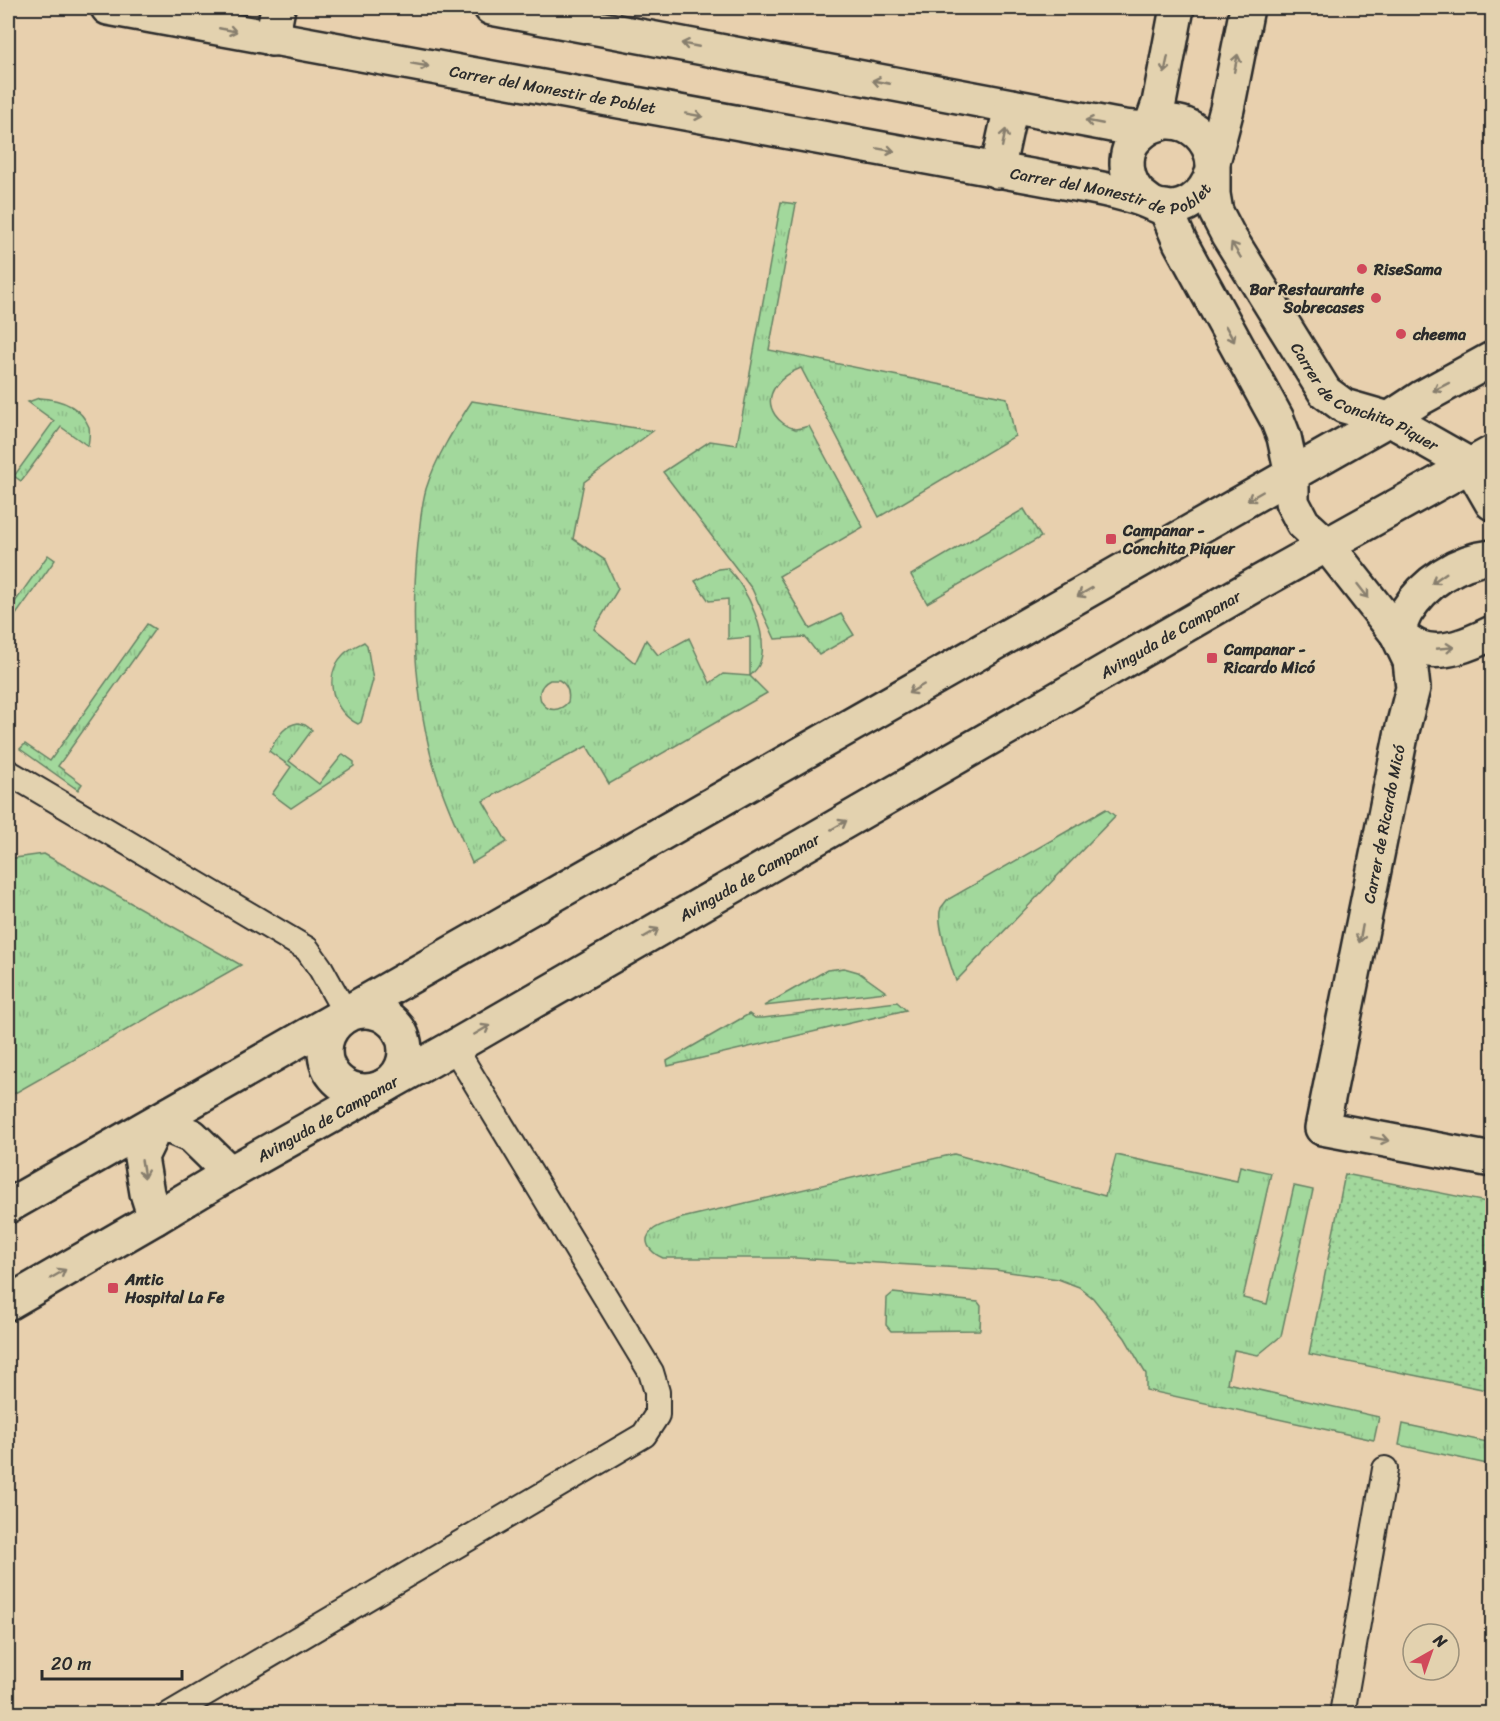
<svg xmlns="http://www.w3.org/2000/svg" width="1500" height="1721" viewBox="0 0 1500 1721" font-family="Sriracha,sans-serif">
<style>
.grass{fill:url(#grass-tufts);stroke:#668264;stroke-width:1.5;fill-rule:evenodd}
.park{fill:url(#park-dots);stroke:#668264;stroke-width:1.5}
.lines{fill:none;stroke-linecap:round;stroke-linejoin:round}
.service-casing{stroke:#2b2b2b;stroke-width:28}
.minor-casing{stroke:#2b2b2b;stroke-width:38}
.secondary-casing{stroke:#2b2b2b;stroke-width:38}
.service{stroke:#e3d2af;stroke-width:24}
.minor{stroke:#e3d2af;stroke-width:33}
.secondary{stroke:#e3d2af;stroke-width:33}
.oneway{stroke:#877e6d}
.poi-dot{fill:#d1495b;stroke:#e3d2af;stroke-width:2}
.labels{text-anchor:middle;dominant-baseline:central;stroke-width:4.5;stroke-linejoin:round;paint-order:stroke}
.street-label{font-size:16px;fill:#2b2b2b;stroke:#e3d2af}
.poi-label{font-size:16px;font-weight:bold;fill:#2b2b2b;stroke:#e3d2af;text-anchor:start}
</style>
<defs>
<pattern id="grass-tufts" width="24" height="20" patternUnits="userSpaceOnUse" patternTransform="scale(1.5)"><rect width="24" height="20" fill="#a2d89c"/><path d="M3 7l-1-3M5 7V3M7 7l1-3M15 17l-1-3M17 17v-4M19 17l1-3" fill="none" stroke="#8cba87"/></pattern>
<pattern id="park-dots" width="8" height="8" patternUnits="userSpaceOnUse" patternTransform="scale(1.5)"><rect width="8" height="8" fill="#a2d89c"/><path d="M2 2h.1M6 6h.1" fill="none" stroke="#8cba87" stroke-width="1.8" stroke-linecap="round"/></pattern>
</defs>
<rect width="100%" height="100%" fill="#e8d0ae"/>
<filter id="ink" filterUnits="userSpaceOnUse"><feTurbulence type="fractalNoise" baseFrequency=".0167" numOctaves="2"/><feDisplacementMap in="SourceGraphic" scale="12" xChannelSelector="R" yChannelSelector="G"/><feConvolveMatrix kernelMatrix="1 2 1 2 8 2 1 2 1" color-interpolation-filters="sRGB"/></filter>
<g filter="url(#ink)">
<g class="grass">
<path d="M 781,202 L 796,204 L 769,350 L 1007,398 L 1015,436 L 879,517 L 801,368 C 782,375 761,394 775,415 C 779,421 787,427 795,429 C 799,429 805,427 809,426 L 863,527 L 779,576 L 810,629 L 841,614 L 854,635 L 819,655 L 805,637 L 775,639 L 752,589 L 663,472 L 710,441 L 737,445 Z"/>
<path d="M 39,398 C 60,399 80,405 89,427 C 90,432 89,440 88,446 L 61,427 L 21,481 L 14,476 L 54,421 L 28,402 Z"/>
<path d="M 472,401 L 653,431 L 584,482 L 573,539 L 605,560 L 618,589 L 594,629 L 635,663 L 646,640 L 658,655 L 689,638 L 710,683 L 723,674 L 750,676 L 750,637 L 728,639 L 728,599 L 709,601 L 695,581 L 718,569 L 727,568 C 747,587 771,638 759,665 C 757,669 753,673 750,676 L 767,693 L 609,784 L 587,746 L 483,801 L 507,842 L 472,863 C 457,827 439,790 430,752 C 414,684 411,613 418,543 C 420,525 421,507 426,489 C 436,457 454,429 472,401 ZM 550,680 L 559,680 C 568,685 570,692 568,702 C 549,724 526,692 550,680 Z"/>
<path d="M 1024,509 L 1041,537 L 927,603 L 911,575 Z"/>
<path d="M 48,555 L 55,560 L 8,626 L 8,612 Z"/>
<path d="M 147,624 L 155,629 L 58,766 L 82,784 L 78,790 L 20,749 L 25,744 L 50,761 Z"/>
<path d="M 364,642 L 367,645 L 373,680 L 361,722 L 358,724 C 333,712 322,677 343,655 C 348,649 356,646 364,642 Z"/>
<path d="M 298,723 L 305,725 L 312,730 L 289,761 L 319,784 L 343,754 L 354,762 L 354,766 L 291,808 L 272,794 L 291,767 L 269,751 C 277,739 283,725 298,723 Z"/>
<path d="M 1106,809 L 1115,816 L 956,981 C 951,966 935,922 941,908 C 943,905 945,903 947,900 Z"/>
<path d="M 44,854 L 241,965 L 8,1097 L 8,859 Z"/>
<path d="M 844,968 L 858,972 L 886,992 L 764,1006 L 827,970 Z"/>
<path d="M 897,1002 L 906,1010 L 668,1066 L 667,1061 L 749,1014 L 755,1018 L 763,1018 Z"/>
<path d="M 954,1154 L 1105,1196 L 1116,1155 L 1237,1181 L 1240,1166 L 1271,1173 L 1243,1298 L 1267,1304 L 1294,1186 L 1313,1190 L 1281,1336 L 1258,1355 L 1234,1350 L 1227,1383 L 1379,1417 L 1374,1440 L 1146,1390 L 1146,1374 L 1125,1338 L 1093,1298 L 1079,1287 L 1058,1279 L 995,1270 L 795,1258 L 663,1258 C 651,1253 639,1241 654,1229 C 661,1224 674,1221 682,1218 Z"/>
<path d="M 893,1293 L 978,1302 L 981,1306 L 980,1330 L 891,1331 L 886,1325 L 887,1298 Z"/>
<path d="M 1403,1424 L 1492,1443 L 1492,1465 L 1399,1445 Z"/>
</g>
<path class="park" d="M 1345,1174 L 1492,1203 L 1492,1391 L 1309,1354 Z"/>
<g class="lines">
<defs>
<g id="service">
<path d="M 8,772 L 307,949 L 321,969 L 346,1014"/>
<path d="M 170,1714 L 644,1435 L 657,1415 L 657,1392 L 651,1372 L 454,1047"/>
<path d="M 1342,1714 L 1385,1469"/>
</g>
<g id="minor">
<path id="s1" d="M 108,8 L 1075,184 C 1094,187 1113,191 1131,196 C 1141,198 1149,203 1158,206 C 1183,214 1205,196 1212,173"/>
<path d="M 491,8 L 1112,125 C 1123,127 1134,129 1145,128 C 1153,127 1160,122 1168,122 C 1192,121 1210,140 1213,162"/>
<path id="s2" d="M 1247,8 L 1227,109 L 1213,162 L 1213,194 L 1216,212 L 1228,235 L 1325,392 L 1344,406 L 1389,419 L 1470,465 L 1492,503"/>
<path d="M 272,39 L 278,8"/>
<path d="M 1151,126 L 1159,103 L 1177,8"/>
<path d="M 997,171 L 1011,106"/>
<path d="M 1147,200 C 1129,189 1122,165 1131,145 C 1135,138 1141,133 1148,128"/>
<path d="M 1165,207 L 1180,242 L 1277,419 L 1284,437 L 1292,474 L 1292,502 L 1303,523 L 1327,545 L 1397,634 L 1410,661 L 1413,688 L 1402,731 L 1322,1128 L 1492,1160"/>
<path d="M 1492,557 C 1457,561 1425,582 1406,612 C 1402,619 1400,627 1397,634 C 1404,638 1411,644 1418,647 C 1442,657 1472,643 1492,633"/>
</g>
<g id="secondary">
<circle cx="365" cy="1051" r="40"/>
<path d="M 8,1206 L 1292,474 L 1389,419 L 1421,398 L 1492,359"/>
<path d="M 155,1218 L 147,1193 L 141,1157 L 158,1122 L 192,1136 L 230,1173"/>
<path id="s3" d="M 8,1303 L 155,1218 L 230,1173 L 454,1047 L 1262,581 L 1492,453"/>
</g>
</defs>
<use href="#service" class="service-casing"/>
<use href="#minor" class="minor-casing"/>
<use href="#secondary" class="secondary-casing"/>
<use href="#service" class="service"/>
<use href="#minor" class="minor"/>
<use href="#secondary" class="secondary"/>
</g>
<defs><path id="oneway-shaft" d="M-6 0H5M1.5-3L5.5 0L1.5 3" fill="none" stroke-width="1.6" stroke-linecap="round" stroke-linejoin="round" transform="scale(1.5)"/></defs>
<g class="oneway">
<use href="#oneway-shaft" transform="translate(228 30) rotate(11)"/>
<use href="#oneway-shaft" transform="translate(690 45) rotate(-169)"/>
<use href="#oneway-shaft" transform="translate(1236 63) rotate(-78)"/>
<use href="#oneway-shaft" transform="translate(420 65) rotate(10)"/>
<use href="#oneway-shaft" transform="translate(1166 65) rotate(102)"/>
<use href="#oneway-shaft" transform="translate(881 82) rotate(-169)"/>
<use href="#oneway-shaft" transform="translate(694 115) rotate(10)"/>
<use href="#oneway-shaft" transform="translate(1094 122) rotate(-169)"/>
<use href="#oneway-shaft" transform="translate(1004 138) rotate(-78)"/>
<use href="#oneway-shaft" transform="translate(886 150) rotate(10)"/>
<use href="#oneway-shaft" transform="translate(1236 250) rotate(-122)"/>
<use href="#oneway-shaft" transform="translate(1230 334) rotate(61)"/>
<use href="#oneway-shaft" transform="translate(1441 387) rotate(153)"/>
<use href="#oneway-shaft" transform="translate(1255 496) rotate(150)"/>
<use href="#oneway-shaft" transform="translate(1439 578) rotate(145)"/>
<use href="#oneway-shaft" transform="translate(1363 591) rotate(52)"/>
<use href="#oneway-shaft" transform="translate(1085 592) rotate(150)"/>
<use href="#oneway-shaft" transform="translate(1445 648) rotate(-5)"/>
<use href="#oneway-shaft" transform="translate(916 689) rotate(150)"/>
<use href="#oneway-shaft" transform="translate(839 825) rotate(-30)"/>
<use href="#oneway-shaft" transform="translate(651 933) rotate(-30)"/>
<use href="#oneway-shaft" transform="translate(1361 934) rotate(101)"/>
<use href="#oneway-shaft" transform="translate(482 1030) rotate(-30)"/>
<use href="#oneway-shaft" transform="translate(1380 1139) rotate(11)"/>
<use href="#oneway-shaft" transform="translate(143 1169) rotate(81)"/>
<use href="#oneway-shaft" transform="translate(58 1274) rotate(-30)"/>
</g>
</g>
<g class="poi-dot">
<circle cx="1362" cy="269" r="6"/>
<circle cx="1376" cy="298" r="6"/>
<circle cx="1401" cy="334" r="6"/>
<rect x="1105" y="533" width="12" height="12" rx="3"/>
<rect x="1206" y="652" width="12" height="12" rx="3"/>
<rect x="107" y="1282" width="12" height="12" rx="3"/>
</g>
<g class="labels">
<g class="street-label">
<text stroke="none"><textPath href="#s1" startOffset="452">Carrer del Monestir de Poblet</textPath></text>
<text stroke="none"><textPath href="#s1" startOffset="1022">Carrer del Monestir de Poblet</textPath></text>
<text stroke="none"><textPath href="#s2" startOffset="453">Carrer de Conchita Piquer</textPath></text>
<text stroke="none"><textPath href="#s3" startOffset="1341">Avinguda de Campanar</textPath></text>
<text transform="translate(1384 824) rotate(-79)">Carrer de Ricardo Micó</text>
<text stroke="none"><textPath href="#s3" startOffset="855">Avinguda de Campanar</textPath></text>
<text stroke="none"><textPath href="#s3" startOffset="369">Avinguda de Campanar</textPath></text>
</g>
<g class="poi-label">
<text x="1374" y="269">RiseSama</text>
<text x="1364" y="289" text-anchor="end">Bar Restaurante<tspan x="1364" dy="18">Sobrecases</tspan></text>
<text x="1413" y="334">cheema</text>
<text x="1123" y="530">Campanar -<tspan x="1123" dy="18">Conchita Piquer</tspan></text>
<text x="1224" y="649">Campanar -<tspan x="1224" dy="18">Ricardo Micó</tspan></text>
<text x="125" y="1279">Antic<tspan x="125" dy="18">Hospital La Fe</tspan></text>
</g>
</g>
<rect width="1500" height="1721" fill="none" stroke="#e3d2af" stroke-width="30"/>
<rect x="15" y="15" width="1470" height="1691" fill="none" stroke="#2b2b2b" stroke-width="2" filter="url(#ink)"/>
<g transform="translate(1431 1652) rotate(40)"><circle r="28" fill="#e3d2af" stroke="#998f7a" stroke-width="1.5"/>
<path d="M0-4.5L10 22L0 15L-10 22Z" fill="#d1495b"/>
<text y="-9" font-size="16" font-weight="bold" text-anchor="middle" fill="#2b2b2b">N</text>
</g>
<path d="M42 1670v9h140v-9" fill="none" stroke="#2b2b2b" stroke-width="3"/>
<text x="51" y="1670" font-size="18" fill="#2b2b2b" stroke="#e3d2af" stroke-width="4.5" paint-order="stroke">20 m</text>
</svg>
